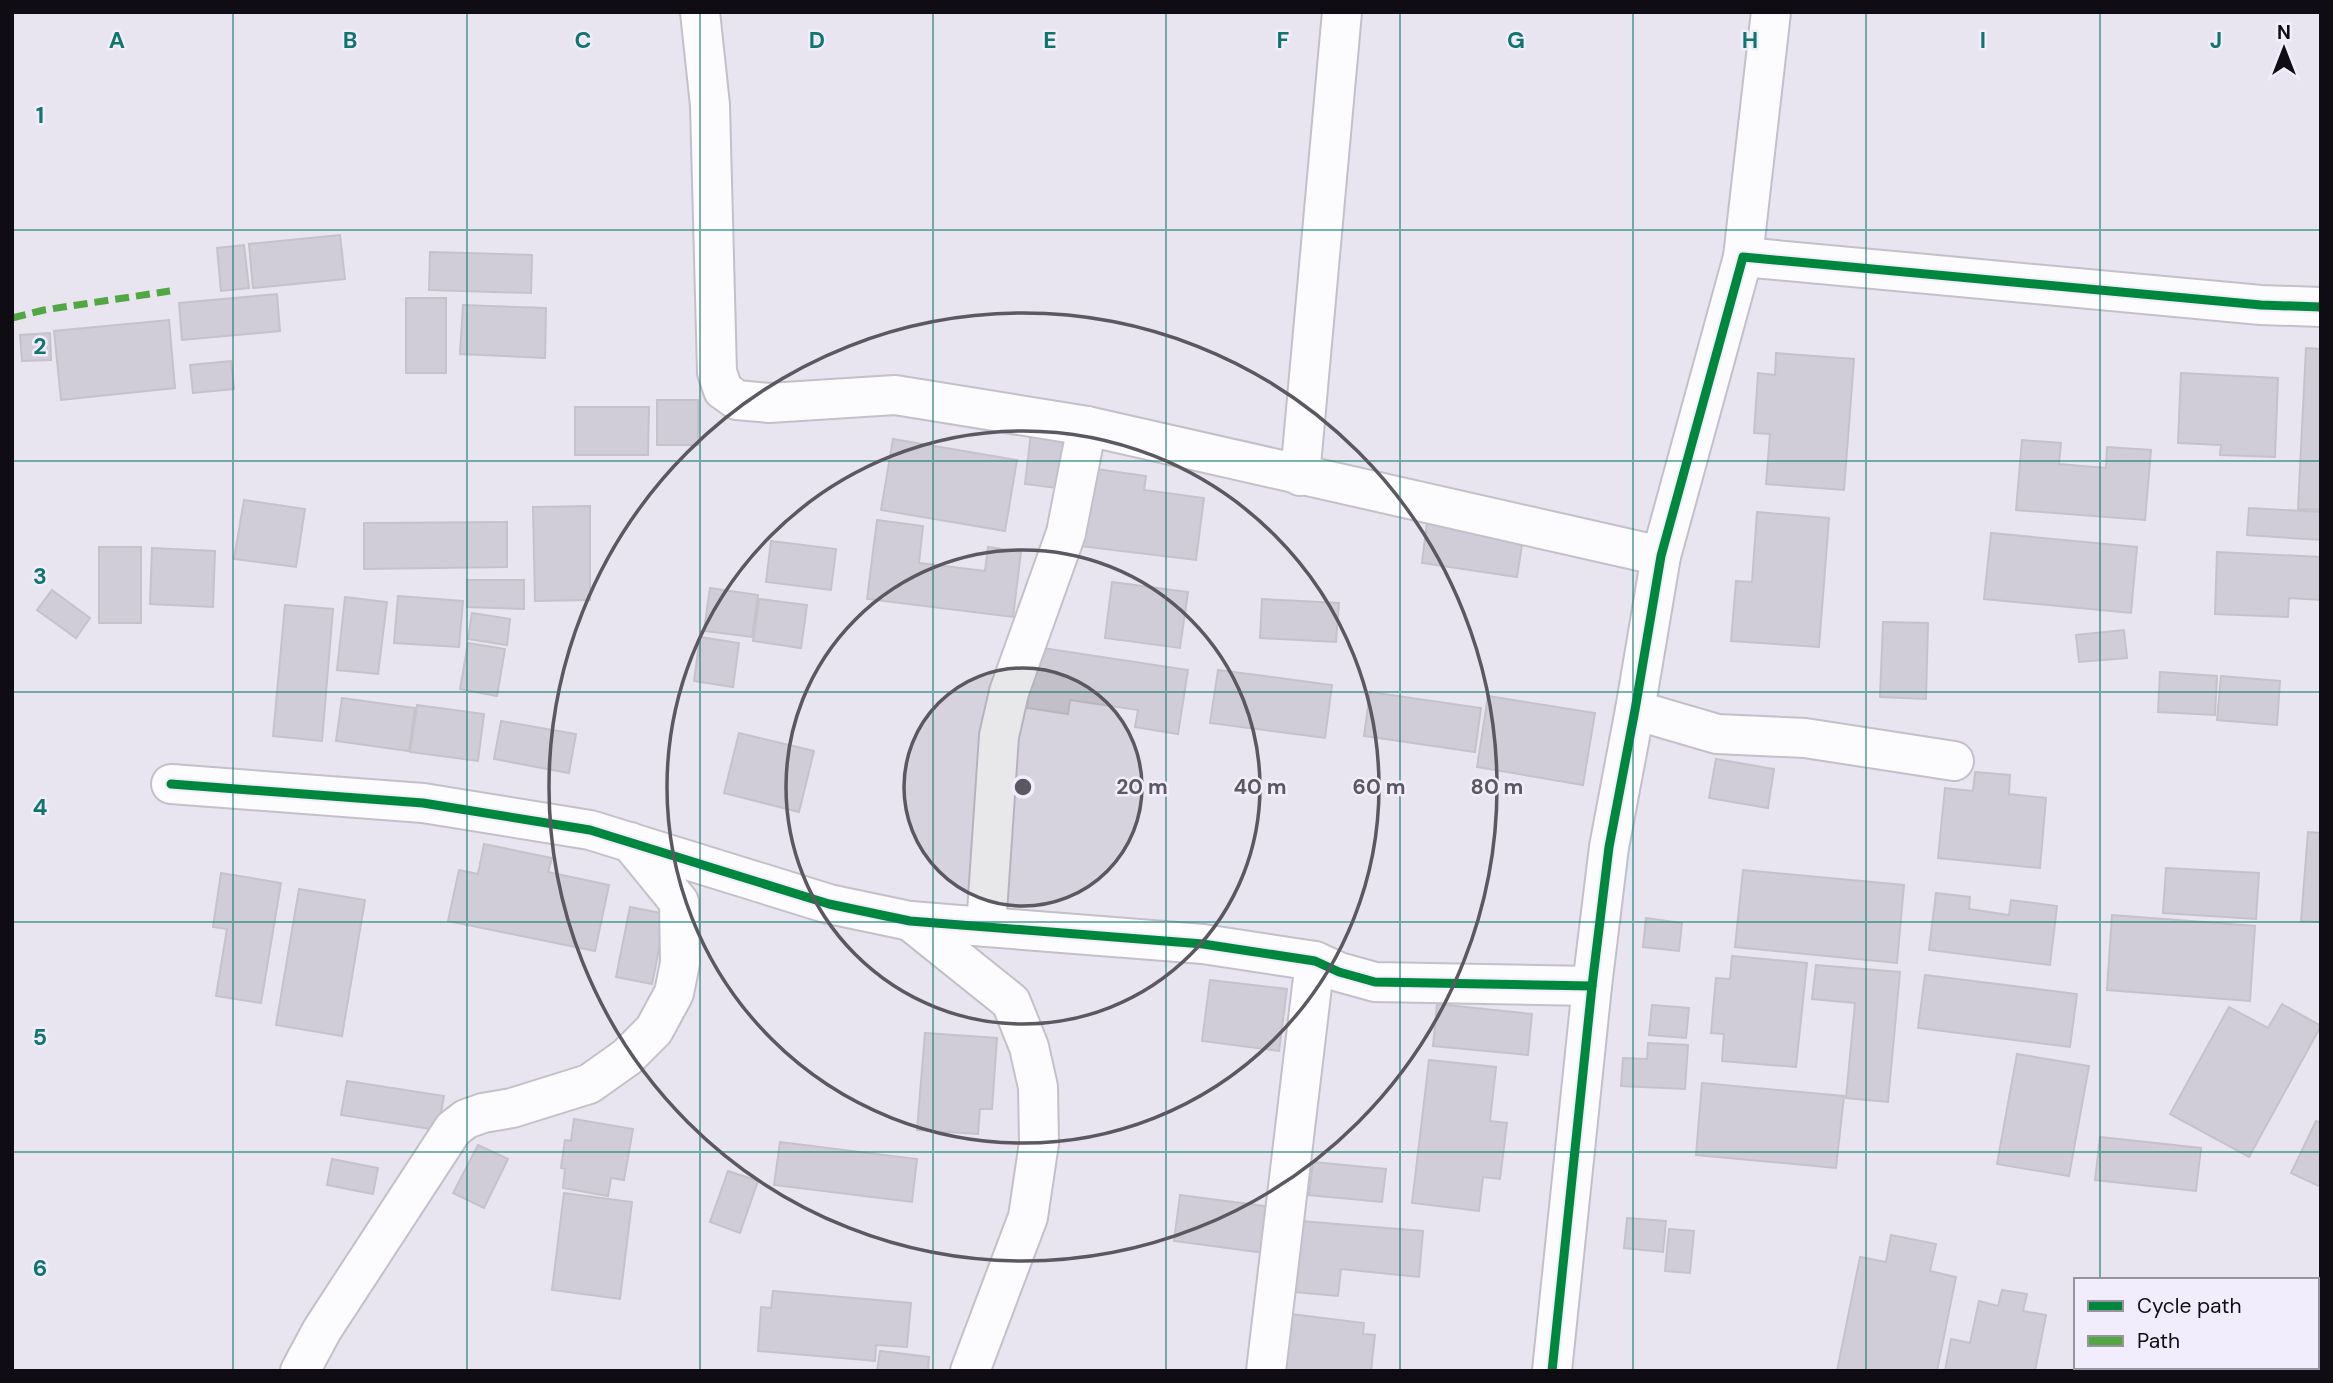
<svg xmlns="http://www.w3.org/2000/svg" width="2333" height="1383" viewBox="0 0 2333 1383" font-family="'DM Sans',sans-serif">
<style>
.building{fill:#d1cdd8;stroke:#c6c2cc;stroke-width:2}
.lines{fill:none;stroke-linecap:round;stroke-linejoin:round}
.minor-casing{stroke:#c4c0ca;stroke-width:42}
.minor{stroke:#fcfbfd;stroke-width:38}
.quiet{stroke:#51a842;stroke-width:7;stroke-dasharray:14 7;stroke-linecap:butt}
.cycleway-casing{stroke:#f2edfc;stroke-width:13}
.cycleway{stroke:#00873e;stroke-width:9}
.grid{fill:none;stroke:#0f766e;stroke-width:2;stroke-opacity:0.55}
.ring{fill:none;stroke:#5b5861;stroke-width:3.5}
.grid-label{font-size:23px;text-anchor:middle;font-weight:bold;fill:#0f766e;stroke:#f2edfc;stroke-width:5;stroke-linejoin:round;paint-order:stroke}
.centre{fill:#5b5861;stroke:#f2edfc;stroke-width:3.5}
.ring-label{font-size:21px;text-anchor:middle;font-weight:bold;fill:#5b5861;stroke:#f2edfc;stroke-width:5;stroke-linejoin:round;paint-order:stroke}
</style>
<rect width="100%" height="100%" fill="#e8e4f0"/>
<g class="building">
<path d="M 340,235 L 345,279 L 253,288 L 249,244 Z"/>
<path d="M 244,245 L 249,288 L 221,291 L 217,248 Z"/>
<path d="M 430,252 L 532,255 L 531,293 L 429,290 Z"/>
<path d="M 277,294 L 280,331 L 182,340 L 179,303 Z"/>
<rect x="406" y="298" width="40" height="75"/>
<path d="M 463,305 L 546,308 L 545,358 L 460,354 Z"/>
<path d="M 169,320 L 175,388 L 61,400 L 54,331 Z"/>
<path d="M 50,333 L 51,360 L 22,361 L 20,335 Z"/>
<path d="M 2306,348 L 2321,349 L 2321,510 L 2298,509 Z"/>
<path d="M 1776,353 L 1854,359 L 1844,490 L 1766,484 L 1770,434 L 1754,433 L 1758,373 L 1775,375 Z"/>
<path d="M 231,361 L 234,389 L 193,393 L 190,365 Z"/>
<path d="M 2181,373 L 2278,378 L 2275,457 L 2220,455 L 2221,445 L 2178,443 Z"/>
<rect x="657" y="400" width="41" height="45"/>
<path d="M 575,407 L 649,407 L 648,455 L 575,455 Z"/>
<path d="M 1031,432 L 1070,436 L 1064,489 L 1025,484 Z"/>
<path d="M 893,439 L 1017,460 L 1005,531 L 881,510 Z"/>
<path d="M 2022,440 L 2061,443 L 2059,464 L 2106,468 L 2107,447 L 2151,450 L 2145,520 L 2016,510 Z"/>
<path d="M 1089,468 L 1146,476 L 1144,490 L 1204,498 L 1196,560 L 1079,546 Z"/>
<path d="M 244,500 L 305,509 L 296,567 L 234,559 Z"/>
<path d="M 590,506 L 590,600 L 535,601 L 533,507 Z"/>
<path d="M 2249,508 L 2321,512 L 2321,540 L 2247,535 Z"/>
<path d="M 1757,512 L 1829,518 L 1819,647 L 1731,641 L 1736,581 L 1752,582 Z"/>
<path d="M 877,520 L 923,526 L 919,563 L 985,571 L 988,547 L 1021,552 L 1013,617 L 867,599 Z"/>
<path d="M 507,522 L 507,567 L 364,569 L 364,523 Z"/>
<path d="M 1427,523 L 1523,538 L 1517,577 L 1422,563 Z"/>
<path d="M 1991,533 L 2137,547 L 2131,613 L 1984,599 Z"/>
<path d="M 771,541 L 836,549 L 831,590 L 766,582 Z"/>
<rect x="99" y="547" width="42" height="76"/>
<path d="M 152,548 L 215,551 L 213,607 L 150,604 Z"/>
<path d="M 2217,552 L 2321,557 L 2321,600 L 2289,598 L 2288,617 L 2215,614 Z"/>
<path d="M 467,580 L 524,580 L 524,609 L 467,607 Z"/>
<path d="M 1112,582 L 1188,592 L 1180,648 L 1105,638 Z"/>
<path d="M 710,588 L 758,595 L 752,637 L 704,631 Z"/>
<path d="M 52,590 L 90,618 L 76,638 L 37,610 Z"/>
<path d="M 398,596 L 463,601 L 459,647 L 394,643 Z"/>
<path d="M 345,597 L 387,602 L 378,674 L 337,670 Z"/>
<path d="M 759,599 L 807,605 L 801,648 L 753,641 Z"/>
<path d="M 1262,599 L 1339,603 L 1336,642 L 1260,638 Z"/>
<path d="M 285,605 L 333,609 L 322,741 L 273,736 Z"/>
<path d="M 472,613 L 510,619 L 507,645 L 468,639 Z"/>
<path d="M 1883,622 L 1928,623 L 1926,699 L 1880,697 Z"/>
<path d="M 2124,630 L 2127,658 L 2079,662 L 2076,635 Z"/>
<path d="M 700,637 L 739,643 L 733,687 L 694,681 Z"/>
<path d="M 468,643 L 505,649 L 497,696 L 460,689 Z"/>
<path d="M 1036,647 L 1188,670 L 1178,734 L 1135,727 L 1138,710 L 1070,700 L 1068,714 L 1027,708 Z"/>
<path d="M 1218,670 L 1332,685 L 1325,738 L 1210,723 Z"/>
<path d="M 2160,672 L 2217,676 L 2215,715 L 2158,712 Z"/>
<path d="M 2221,676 L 2280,681 L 2277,725 L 2217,720 Z"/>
<path d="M 1370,692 L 1481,708 L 1475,752 L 1364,736 Z"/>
<path d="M 1488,696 L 1595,713 L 1583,785 L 1477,767 Z"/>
<path d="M 342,698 L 415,708 L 409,751 L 336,741 Z"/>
<path d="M 417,705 L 484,714 L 478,761 L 410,752 Z"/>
<path d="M 501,721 L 576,734 L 569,773 L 494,759 Z"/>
<path d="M 739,733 L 814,751 L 799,812 L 724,793 Z"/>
<path d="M 1716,759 L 1774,769 L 1768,808 L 1709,798 Z"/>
<path d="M 1975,772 L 2010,775 L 2009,794 L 2046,798 L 2040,868 L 1938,858 L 1945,788 L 1973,791 Z"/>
<path d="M 2308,832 L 2321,833 L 2321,922 L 2301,921 Z"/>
<path d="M 484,844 L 552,858 L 548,872 L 609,885 L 595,951 L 448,921 L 459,870 L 478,874 Z"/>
<path d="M 2166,868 L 2259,873 L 2256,919 L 2163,913 Z"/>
<path d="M 1743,870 L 1904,885 L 1897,963 L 1735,947 Z"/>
<path d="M 221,873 L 281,883 L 261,1003 L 216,996 L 227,929 L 213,927 Z"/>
<path d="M 299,889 L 365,900 L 342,1036 L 276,1025 Z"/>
<path d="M 1936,893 L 1970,897 L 1969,909 L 2009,915 L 2011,900 L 2057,906 L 2050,965 L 1929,950 Z"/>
<path d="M 630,907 L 666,914 L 652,984 L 616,977 Z"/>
<path d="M 2112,915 L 2255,926 L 2250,1001 L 2107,990 Z"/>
<path d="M 1646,918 L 1682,923 L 1679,951 L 1643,947 Z"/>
<path d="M 1732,956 L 1807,963 L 1796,1067 L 1722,1061 L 1724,1034 L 1711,1033 L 1716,978 L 1730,979 Z"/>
<path d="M 1816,965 L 1900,972 L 1888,1102 L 1846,1098 L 1855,1003 L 1812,999 Z"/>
<path d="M 1925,975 L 2077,994 L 2070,1047 L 1918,1028 Z"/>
<path d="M 1210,980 L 1287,989 L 1279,1051 L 1202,1041 Z"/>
<path d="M 1437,1004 L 1532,1014 L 1528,1055 L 1433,1046 Z"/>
<path d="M 2282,1004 L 2321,1026 L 2249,1157 L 2170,1114 L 2229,1007 L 2268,1028 Z"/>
<path d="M 1652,1005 L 1689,1008 L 1686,1038 L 1649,1035 Z"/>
<path d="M 925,1033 L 997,1038 L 992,1109 L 980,1109 L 978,1134 L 917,1130 Z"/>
<path d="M 1648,1043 L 1688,1045 L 1685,1089 L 1621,1086 L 1623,1058 L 1647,1059 Z"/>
<path d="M 2017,1054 L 2089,1066 L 2069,1176 L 1997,1164 Z"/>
<path d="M 1429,1060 L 1496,1067 L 1490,1121 L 1507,1123 L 1500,1179 L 1483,1177 L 1479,1211 L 1412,1203 Z"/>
<path d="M 347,1081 L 444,1096 L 438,1130 L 341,1115 Z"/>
<path d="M 1702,1083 L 1844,1096 L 1836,1168 L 1696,1155 Z"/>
<path d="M 574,1119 L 633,1129 L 624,1180 L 611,1178 L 608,1196 L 563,1188 L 565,1169 L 561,1168 L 565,1140 L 571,1141 Z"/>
<path d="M 2316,1121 L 2321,1123 L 2321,1187 L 2291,1173 Z"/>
<path d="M 2100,1137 L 2201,1148 L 2196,1191 L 2095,1180 Z"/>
<path d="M 780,1142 L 917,1159 L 912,1202 L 774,1185 Z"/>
<path d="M 478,1145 L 508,1159 L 484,1208 L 453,1193 Z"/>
<path d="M 332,1159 L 378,1168 L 373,1194 L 327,1185 Z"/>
<path d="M 1313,1162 L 1386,1169 L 1382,1202 L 1309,1195 Z"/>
<path d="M 728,1171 L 758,1181 L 740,1233 L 710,1222 Z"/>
<path d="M 564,1193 L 632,1202 L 620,1299 L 552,1290 Z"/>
<path d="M 1180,1195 L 1280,1208 L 1273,1254 L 1174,1241 Z"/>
<path d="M 1627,1218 L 1666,1221 L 1663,1252 L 1624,1248 Z"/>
<path d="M 1300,1221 L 1423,1231 L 1419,1277 L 1341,1269 L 1338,1296 L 1294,1292 Z"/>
<path d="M 1669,1229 L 1694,1231 L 1690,1273 L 1665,1271 Z"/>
<path d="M 1891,1235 L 1936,1244 L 1930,1271 L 1956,1277 L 1937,1371 L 1837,1371 L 1860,1257 L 1886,1262 Z"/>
<path d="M 2002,1290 L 2027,1294 L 2023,1311 L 2046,1315 L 2035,1371 L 1945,1371 L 1951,1339 L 1970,1343 L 1979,1301 L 1998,1306 Z"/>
<path d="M 773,1291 L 911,1303 L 907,1347 L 876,1345 L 875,1361 L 758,1351 L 761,1307 L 771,1308 Z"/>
<path d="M 1291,1314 L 1364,1323 L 1363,1334 L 1375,1335 L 1371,1371 L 1284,1371 Z"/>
<path d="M 880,1351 L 929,1357 L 928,1371 L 877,1371 Z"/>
</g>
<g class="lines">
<defs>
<g id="minor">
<path d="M 700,12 L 710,105 L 717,372 L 723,390 L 737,400 L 769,403 L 895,395 L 1087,426 L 1661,556"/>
<path d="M 1743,257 L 1771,12"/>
<path d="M 1300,476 L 1342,12"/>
<path d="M 1635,710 L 1717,734 L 1805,738 L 1954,761"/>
<path d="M 171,784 L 423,803 L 590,830 L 829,904 L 910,921 L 1203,944 L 1315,961 L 1339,972 L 1375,982 L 1592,986"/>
<path d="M 910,921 L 1011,1002 L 1029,1047 L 1038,1087 L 1039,1143 L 1028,1217 L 970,1371"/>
<path d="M 986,927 L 999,736 L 1009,692 L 1066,533 L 1087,426"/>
<path d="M 300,1371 L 322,1330 L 453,1129 L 466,1119 L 483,1113 L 512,1108 L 589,1084 L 627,1057 L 654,1030 L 674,993 L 680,963 L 679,902 L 630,842"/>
<path d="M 1266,1371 L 1315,961"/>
<path d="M 1552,1371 L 1592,986 L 1609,847 L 1635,710 L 1661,556 L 1743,257 L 2261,305 L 2321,307"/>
</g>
</defs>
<use href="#minor" class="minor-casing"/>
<use href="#minor" class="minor"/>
<path class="quiet" d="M 12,318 L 44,310 L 170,291"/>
<defs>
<g id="cycleway">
<path d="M 171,784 L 423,803 L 590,830 L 829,904 L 910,921 L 1203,944 L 1315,961 L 1339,972 L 1375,982 L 1592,986"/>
<path d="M 1552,1371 L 1592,986 L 1609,847 L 1635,710 L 1661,556 L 1743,257 L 2261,305 L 2321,307"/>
</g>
</defs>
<use href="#cycleway" class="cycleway-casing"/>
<use href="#cycleway" class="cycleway"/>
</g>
<path class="grid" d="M 233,12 L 233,1371M 467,12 L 467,1371M 700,12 L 700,1371M 933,12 L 933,1371M 1166,12 L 1166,1371M 1400,12 L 1400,1371M 1633,12 L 1633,1371M 1866,12 L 1866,1371M 2100,12 L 2100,1280M 12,230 L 2321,230M 12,461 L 2321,461M 12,692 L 2321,692M 12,922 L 2321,922M 12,1152 L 2321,1152M 2100,1367 L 2100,1371"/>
<circle cx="1023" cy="787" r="119" fill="#5b5861" fill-opacity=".12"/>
<g class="ring">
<circle cx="1023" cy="787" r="119"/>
<circle cx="1023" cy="787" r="237"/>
<circle cx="1023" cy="787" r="356"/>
<circle cx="1023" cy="787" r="474"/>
</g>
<g class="grid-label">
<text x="117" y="48">A</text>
<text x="350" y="48">B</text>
<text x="583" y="48">C</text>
<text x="817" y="48">D</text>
<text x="1050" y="48">E</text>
<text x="1283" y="48">F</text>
<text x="1516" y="48">G</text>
<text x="1750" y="48">H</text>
<text x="1983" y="48">I</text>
<text x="2216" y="48">J</text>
<text x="40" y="123">1</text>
<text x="40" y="354">2</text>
<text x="40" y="584">3</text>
<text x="40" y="815">4</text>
<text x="40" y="1045">5</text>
<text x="40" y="1276">6</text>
</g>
<circle cx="1023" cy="787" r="10" class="centre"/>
<g class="ring-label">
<text x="1142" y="794">20 m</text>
<text x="1260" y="794">40 m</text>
<text x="1379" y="794">60 m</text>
<text x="1497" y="794">80 m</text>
</g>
<rect width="2333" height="1383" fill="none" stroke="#0f0c14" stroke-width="28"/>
<rect x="2074" y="1278" width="245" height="91" fill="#f2edfc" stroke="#97939f" stroke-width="2"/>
<rect x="2088" y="1301" width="35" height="10" fill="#00873e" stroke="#97939f" stroke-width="2"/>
<text x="2137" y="1313" font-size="21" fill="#0f0c14">Cycle path</text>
<rect x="2088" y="1336" width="35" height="10" fill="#51a842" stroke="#97939f" stroke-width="2"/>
<text x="2137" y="1348" font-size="21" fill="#0f0c14">Path</text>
<g transform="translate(2284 49)" stroke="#f2edfc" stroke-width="5" paint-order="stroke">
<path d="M0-5L12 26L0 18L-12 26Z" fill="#0f0c14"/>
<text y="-10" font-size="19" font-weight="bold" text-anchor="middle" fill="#0f0c14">N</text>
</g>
</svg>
